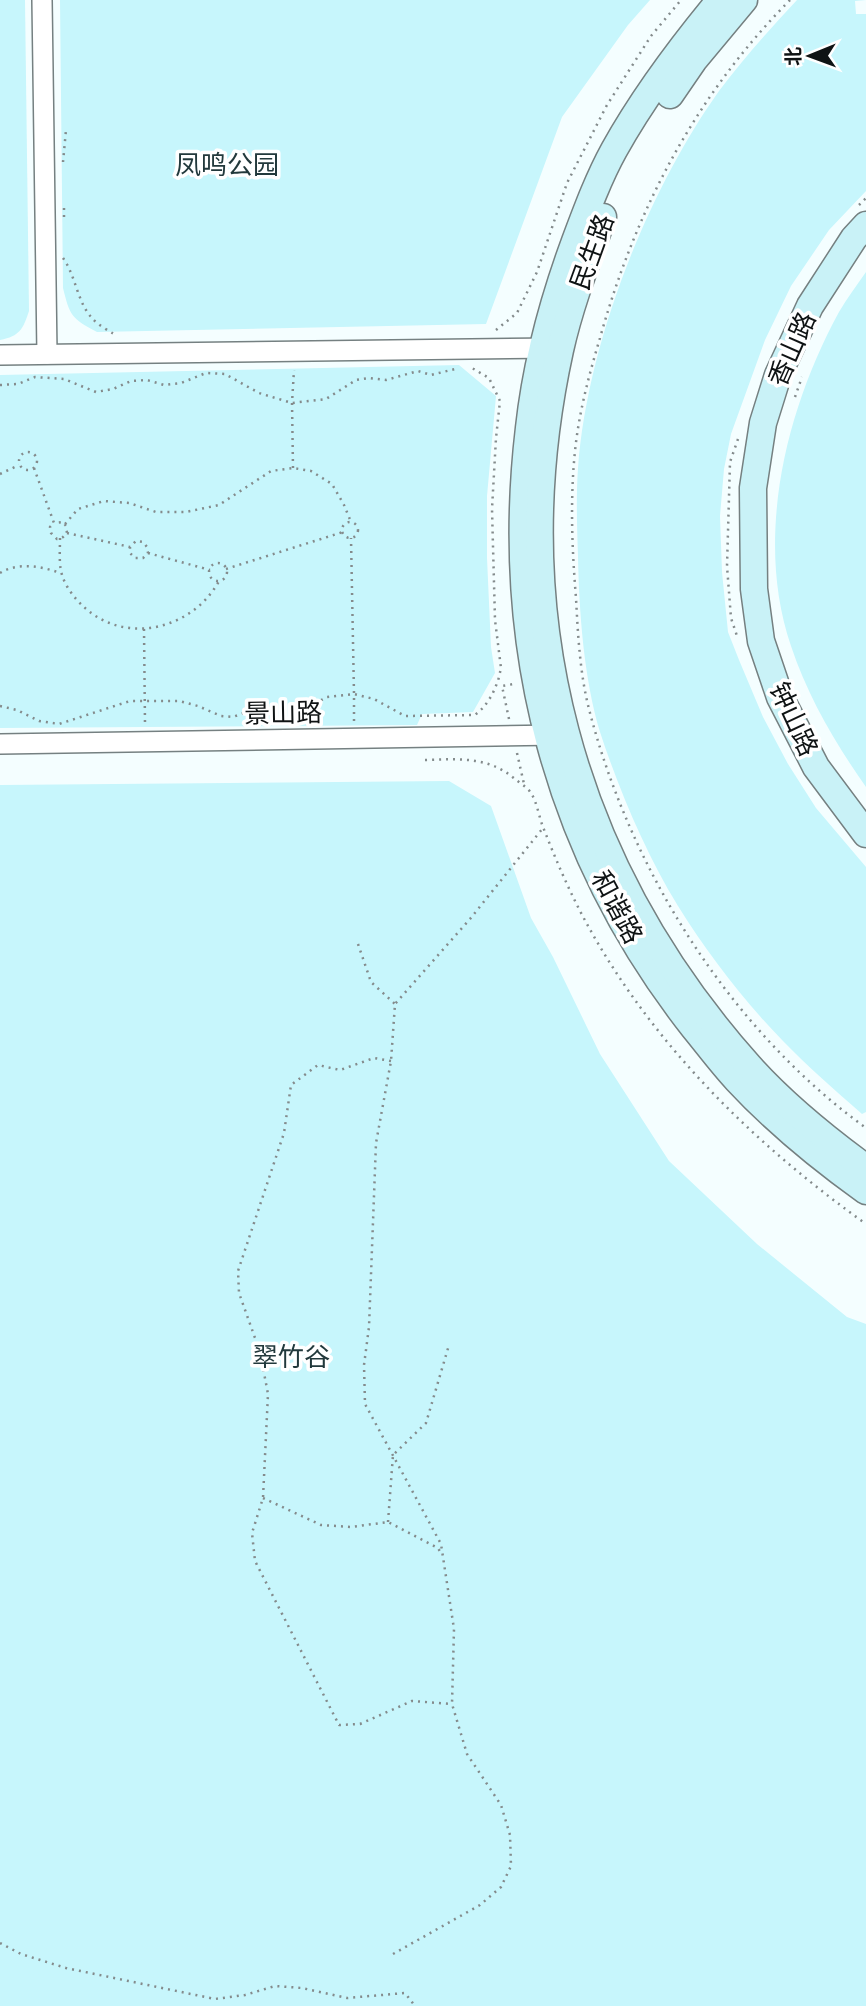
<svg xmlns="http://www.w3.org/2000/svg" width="866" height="2006" viewBox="0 0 866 2006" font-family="Figtree,'Noto Sans SC',sans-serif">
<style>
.green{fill:#c7f6fc}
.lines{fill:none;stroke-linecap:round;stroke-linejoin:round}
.street-casing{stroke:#758081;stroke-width:22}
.secondary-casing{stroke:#758081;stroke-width:29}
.path{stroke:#848b8c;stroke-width:2.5;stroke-dasharray:2 5;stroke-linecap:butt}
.street{stroke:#fff;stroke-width:19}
.secondary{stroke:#c9f2f7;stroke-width:26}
.labels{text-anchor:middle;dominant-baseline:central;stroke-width:7;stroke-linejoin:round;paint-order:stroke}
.park-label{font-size:26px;fill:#22393c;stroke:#fff}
.street-label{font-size:26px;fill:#0f1314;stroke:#fff}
</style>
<rect width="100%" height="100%" fill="#f4feff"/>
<g class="green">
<path d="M 0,0 L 25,0 L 29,311 C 23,329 20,336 0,340 Z"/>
<path d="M 60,0 L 650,0 L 628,25 L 562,117 L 486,324 L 97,332 C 71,318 70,316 63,288 Z"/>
<path d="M 797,0 L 866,0 L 855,1 L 856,14 L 866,14 L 866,191 L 829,230 L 791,286 L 765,340 L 731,434 L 724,469 L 720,516 L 722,572 L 728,632 L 739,660 L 763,717 L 788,764 L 816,808 L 866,867 L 866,1112 L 862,1114 C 835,1090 808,1067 783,1041 C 743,1000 708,954 678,906 C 646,854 619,790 600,732 C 584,679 579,612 578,556 C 577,527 576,497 578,468 C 587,344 647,192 719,91 C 743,59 770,29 797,0 Z"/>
<path d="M 866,272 L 866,787 C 835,743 808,697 791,646 C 754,538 786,409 839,312 C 847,298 857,285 866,272 Z"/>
<path d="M 459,365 L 496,396 L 487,496 L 487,558 L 491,647 L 495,673 L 473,712 L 422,714 L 417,725 L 0,728 L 0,375 Z"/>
<path d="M 449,781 L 491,806 L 531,918 L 553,957 L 600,1054 L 669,1161 L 757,1244 L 847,1317 L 866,1324 L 866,2006 L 0,2006 L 0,785 Z"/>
</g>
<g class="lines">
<defs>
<g id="street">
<path d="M 42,0 L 47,354"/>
<path d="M 0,355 L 556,348"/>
<path d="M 0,744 L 559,735"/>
</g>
<g id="secondary">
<path d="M 720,0 C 681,47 644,96 614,150 C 598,179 586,212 574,244 C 552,304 536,364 529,428 C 503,647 557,854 694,1028 C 708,1045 722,1064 737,1080 C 776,1122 820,1158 866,1191"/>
<path d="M 670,95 L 694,60 L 744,0"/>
<path d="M 603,217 C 587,261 570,305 560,350 C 502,614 570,865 749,1066 C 784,1105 825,1138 866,1168"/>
<path d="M 866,225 L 854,238 L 810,306 L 778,375 L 763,423 L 753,488 L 754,589 L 761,641 L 780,697 L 816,767 L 866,834"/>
</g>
</defs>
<use href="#street" class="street-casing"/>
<use href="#secondary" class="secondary-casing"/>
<g class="path">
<path d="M 790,0 C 696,95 636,209 600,338 C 589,375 579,412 575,451 C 570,500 572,549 576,598 C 578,636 580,676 590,713 C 632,873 731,1030 866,1128"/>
<path d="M 63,162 L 66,130"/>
<path d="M 859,205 L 866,198"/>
<path d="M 64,217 L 64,203"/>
<path d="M 63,258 C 76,276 77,302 92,318 C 97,324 107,330 114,334"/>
<path d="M 496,330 L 517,313 L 537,272 L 567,183 L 607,105 L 651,36 L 681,0"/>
<path d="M 0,385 L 18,384 L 35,377 L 64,379 L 96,392 L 113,389 L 131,381 L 147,380 L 164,385 L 181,383 L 206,373 L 225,374 L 259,393 L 292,403 L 326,399 L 356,380 L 369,378 L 386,380 L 418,371 L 431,375 L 459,368"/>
<path d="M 795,397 L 802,377"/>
<path d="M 738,439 L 730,462 L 727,566 L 731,618 L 738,639"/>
<circle cx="28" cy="461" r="9"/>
<path d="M 34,468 L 54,523 L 50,527 L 51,533 L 57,539 L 63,537 L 67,533 L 66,526 L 63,522 L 54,523"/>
<path d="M 293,468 L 292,403 L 294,370"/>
<path d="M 0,474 L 19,465"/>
<circle cx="350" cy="530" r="8"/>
<path d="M 65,524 L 78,509 L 104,501 L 129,503 L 156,512 L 186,512 L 219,505 L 271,471 L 293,468 L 311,471 L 332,484 L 344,505 L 351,522"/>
<path d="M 67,533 L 130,547 L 136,541 L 143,542 L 147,547 L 148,553 L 143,558 L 135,558 L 130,553 L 130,547"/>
<path d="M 60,538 C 60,549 59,561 61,571 C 64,585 74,598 84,607 C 126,646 193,629 219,581"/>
<path d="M 148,553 L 210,570"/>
<circle cx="218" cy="572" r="9"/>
<path d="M 226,569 L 343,532"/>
<path d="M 0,573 C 18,562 41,566 60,573"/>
<path d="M 144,629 L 145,724"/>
<path d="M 0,706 L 17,710 L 39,721 L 59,724 L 130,701 L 179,701 L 198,706 L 221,716 L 233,717 L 252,710 L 279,716 L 297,713 L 327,697 L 354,694 L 351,538"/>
<path d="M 509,719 L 502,686 L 514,684"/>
<path d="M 354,721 L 354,694 L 374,699 L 405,716 L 475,715 L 484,707 L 492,695 L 498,681 L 501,668 L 495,620 L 492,509 L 496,438 L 500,401 L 489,378 L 472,368"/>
<path d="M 517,753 L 524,784"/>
<path d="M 425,760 C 458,759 488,756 515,779 C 520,783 527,787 531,793 C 537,802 539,817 543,827 C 557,863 573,900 592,933 C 659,1051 757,1146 866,1224"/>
<path d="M 358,944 L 371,982 L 395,1004"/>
<path d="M 391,1061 L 374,1058 L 340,1070 L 318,1065 L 291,1085 L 284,1133 L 238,1271 L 239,1293 L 260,1352 L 268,1394 L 263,1498 L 252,1533 L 255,1561 L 339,1725 L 360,1724 L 412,1701 L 452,1704"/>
<path d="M 263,1498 L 321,1525 L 351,1527 L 388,1522 L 438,1548 L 442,1555"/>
<path d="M 388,1522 L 393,1455 L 426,1423 L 449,1345"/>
<path d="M 0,1943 L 21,1954 L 66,1968 L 215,1999 L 245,1995 L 275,1986 L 302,1988 L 347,1998 L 405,1993 L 415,2006"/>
<path d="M 393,1954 L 480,1905 L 501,1887 L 511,1866 L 510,1835 L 501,1805 L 467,1754 L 452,1704 L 454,1629 L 441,1544 L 365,1404 L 364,1365 L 369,1327 L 376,1143 L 391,1061 L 395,1004 L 470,919 L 543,828"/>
</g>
<use href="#street" class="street"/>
<use href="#secondary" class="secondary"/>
</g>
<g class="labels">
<g class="park-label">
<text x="227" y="165">凤鸣公园</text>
<text x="291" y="1357">翠竹谷</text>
</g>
<g class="street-label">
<text transform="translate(592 252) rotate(-70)">民生路</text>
<text transform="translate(792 349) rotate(-66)">香山路</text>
<text transform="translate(283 713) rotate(-1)">景山路</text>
<text transform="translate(794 719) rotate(65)">钟山路</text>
<text transform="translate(617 907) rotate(62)">和谐路</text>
</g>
</g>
<g transform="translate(810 56) rotate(269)" stroke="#ffffff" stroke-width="5" paint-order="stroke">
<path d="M0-5L12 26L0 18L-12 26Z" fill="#0f1314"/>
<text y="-10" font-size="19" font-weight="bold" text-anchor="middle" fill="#0f1314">北</text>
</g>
</svg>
